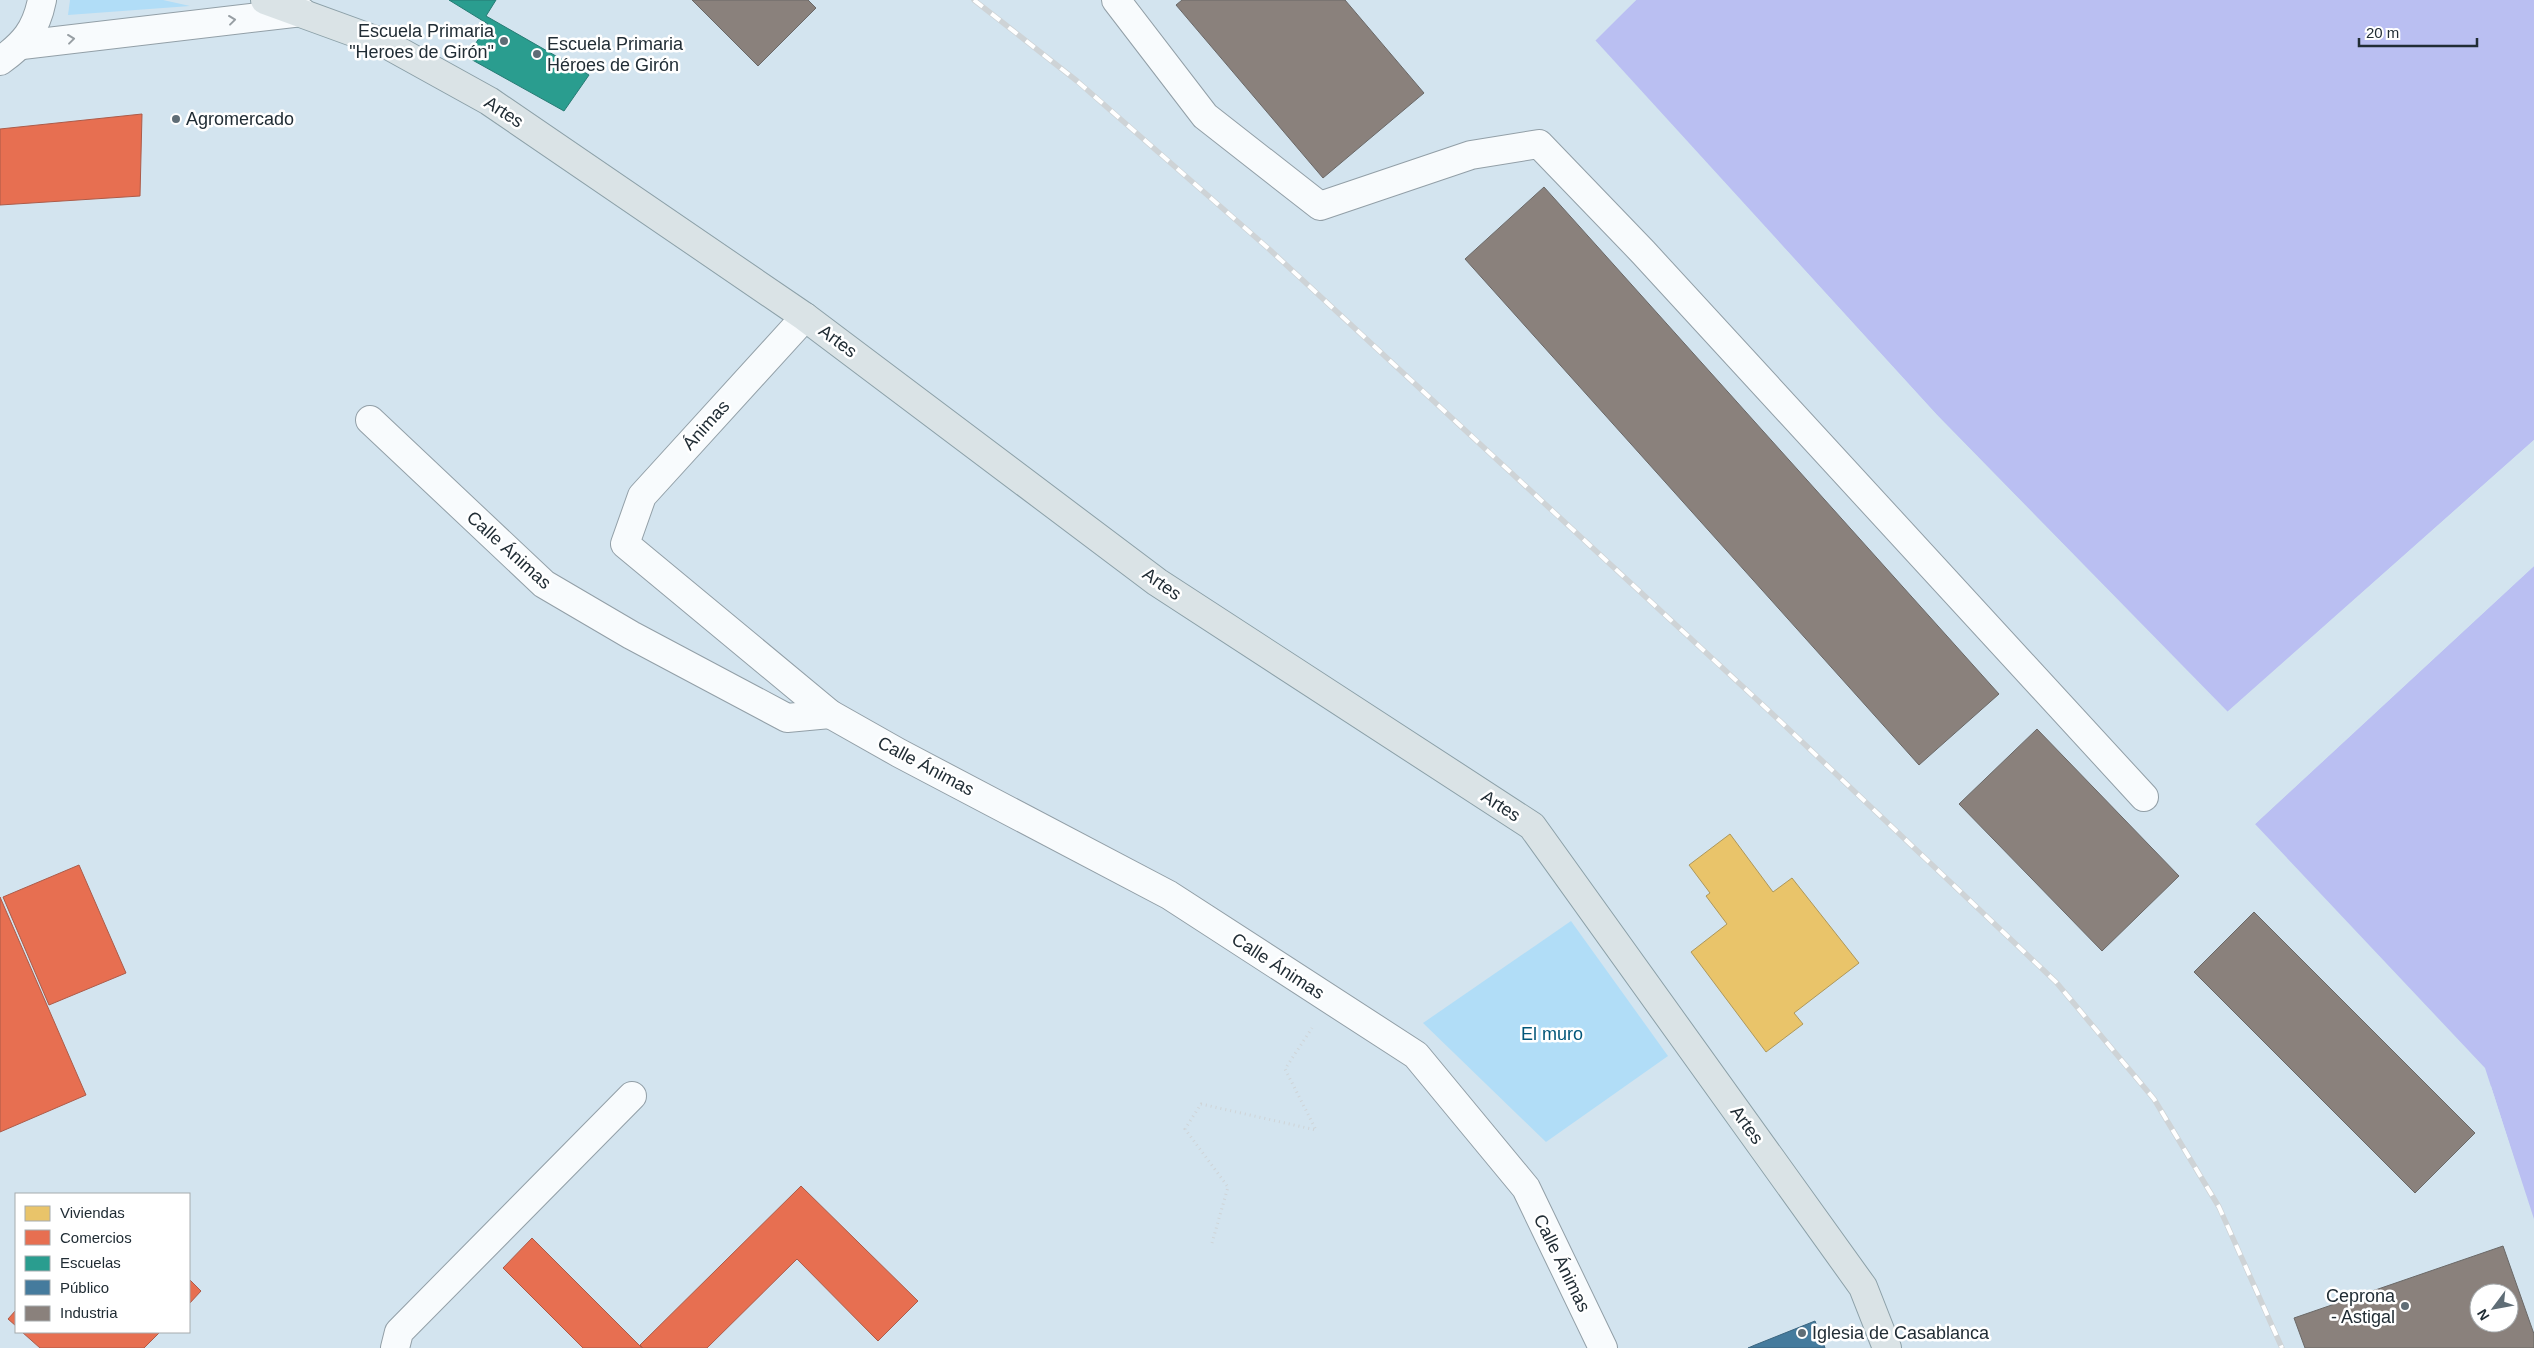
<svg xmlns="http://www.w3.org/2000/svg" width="2534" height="1348" viewBox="0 0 2534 1348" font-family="Arial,sans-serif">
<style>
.green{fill:#b1ddf7}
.water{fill:#babff2}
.pier{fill:#d3e4ef}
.homes{fill:#e9c46a;stroke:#ad975a}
.shops{fill:#e76f51;stroke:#ac5b49}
.schools{fill:#2a9d8f;stroke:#277b74}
.public{fill:#457b9d;stroke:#3a647e}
.industry{fill:#8a817c;stroke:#6a6867;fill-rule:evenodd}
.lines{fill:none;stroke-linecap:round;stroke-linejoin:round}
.minor-casing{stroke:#929fa7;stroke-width:30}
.major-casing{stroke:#8ca0a8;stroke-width:30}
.path{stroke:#cfd4d7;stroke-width:3;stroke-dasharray:1 4;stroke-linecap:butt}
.minor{stroke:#f8fbfd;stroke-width:28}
.major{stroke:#dae3e6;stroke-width:28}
.rail-casing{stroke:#ced3d6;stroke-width:5.5}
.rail{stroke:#fff;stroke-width:4;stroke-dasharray:11;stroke-linecap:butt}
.oneway{stroke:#979ea3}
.poi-dot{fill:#5f6d76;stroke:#fff;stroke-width:2}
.labels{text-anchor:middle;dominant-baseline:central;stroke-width:5;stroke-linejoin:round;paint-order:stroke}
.poi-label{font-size:18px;fill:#212d35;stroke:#fff;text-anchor:start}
.street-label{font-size:18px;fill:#212d35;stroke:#fff}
.park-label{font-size:18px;fill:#02577a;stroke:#fff}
</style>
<rect width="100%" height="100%" fill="#d3e4ef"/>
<g class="green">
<path d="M 70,0 L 163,0 L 190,6 L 68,15 Z"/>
<path d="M 1571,921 L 1668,1056 L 1546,1142 L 1423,1023 Z"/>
</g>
<g class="water">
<path d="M 1636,0 L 2534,0 L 2534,440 L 2228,712 L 1937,415 L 1595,40 Z"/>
<path d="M 2534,566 L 2534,1219 L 2485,1068 L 2255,824 Z"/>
</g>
<g class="pier">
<path d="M 1633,0 L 1636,0 L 1595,41 L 1937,415 L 2227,712 L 2534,440 L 2534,444 L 2227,714 L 1935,416 L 1593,42 L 1593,39 Z"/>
<path d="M 2534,564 L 2534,566 L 2253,826 L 2253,822 Z"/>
<path d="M 2489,1086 L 2491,1086 L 2534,1222 L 2532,1220 Z"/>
</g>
<path class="homes" d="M 1730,834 L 1773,892 L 1792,878 L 1859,963 L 1794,1013 L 1803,1024 L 1766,1052 L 1691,952 L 1727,924 L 1706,896 L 1710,893 L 1689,865 Z"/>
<g class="shops">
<path d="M 142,114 L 140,196 L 0,205 L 0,129 Z"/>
<path d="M 79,865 L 126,973 L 49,1005 L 3,897 Z"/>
<path d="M 0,897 L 86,1095 L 0,1132 Z"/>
<path d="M 801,1186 L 918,1301 L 878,1341 L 797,1259 L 707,1348 L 643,1348 L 640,1345 Z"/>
<path d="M 532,1238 L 642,1348 L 583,1348 L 503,1268 Z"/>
<path d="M 189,1279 L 201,1291 L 189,1304 Z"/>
<path d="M 16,1310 L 16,1326 L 8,1319 Z"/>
<path d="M 22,1332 L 160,1332 L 144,1348 L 40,1348 Z"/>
</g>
<path class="schools" d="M 449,0 L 496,0 L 486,16 L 589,75 L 564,111 L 467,57 L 488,24 Z"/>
<path class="public" d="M 1815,1321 L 1825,1348 L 1748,1348 L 1755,1345 Z"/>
<g class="industry">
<path d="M 692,0 L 808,0 L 816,8 L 758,66 Z"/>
<path d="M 1182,0 L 1345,0 L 1424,93 L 1323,178 L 1176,5 Z"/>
<path d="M 1544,187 L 1999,694 L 1919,765 L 1465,259 Z"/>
<path d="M 2037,729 L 2179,876 L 2102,951 L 1959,804 Z"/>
<path d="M 2254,912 L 2475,1133 L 2415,1193 L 2194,972 Z"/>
<path d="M 2503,1246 L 2534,1334 L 2534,1348 L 2305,1348 L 2294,1318 ZM 2479,1293 L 2509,1293 L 2509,1323 L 2479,1323 Z"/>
</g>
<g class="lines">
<defs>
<g id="minor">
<path d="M 1116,0 L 1205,116 L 1320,206 L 1471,155 L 1539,144 L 1643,252 L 2144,797"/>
<path d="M 22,45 L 302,12"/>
<path d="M 0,61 C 24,44 36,30 42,0"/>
<path d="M 805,317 L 642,496 L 625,544 L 830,714 L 899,753 L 1169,895 L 1416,1055 L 1526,1188 L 1603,1348"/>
<path d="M 370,420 L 544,584 L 631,635 L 787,718 L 830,714"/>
<path d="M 395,1348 L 399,1332 L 632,1096"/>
</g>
<path id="major" d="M 265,0 L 386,44 L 489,101 L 805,317 L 1157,582 L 1532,826 L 1863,1287 L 1887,1348"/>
</defs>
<use href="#minor" class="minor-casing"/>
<use href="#major" class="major-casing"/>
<path class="path" d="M 1212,1243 L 1228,1187 L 1185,1129 L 1201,1104 L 1316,1130 L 1285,1069 L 1312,1028"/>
<use href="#minor" class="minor"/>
<use href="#major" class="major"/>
<defs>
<path id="rail" d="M 974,0 L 1077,81 L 1269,249 L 1780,721 L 2056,982 L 2154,1099 L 2219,1207 L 2282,1348"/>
</defs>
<use href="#rail" class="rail-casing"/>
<use href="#rail" class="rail"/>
</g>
<defs><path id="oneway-chevron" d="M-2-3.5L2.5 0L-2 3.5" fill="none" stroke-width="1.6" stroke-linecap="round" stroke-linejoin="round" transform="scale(1.25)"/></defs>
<g class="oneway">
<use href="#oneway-chevron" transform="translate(232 20) rotate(-7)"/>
<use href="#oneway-chevron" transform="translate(71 39) rotate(-7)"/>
</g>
<g class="poi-dot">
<circle cx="504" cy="41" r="5"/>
<circle cx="537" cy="54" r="5"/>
<circle cx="176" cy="119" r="5"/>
<circle cx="2405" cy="1306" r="5"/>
<circle cx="1802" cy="1333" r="5"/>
</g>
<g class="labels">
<g class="poi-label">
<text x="494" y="31" text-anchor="end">Escuela Primaria<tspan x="494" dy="21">"Heroes de Girón"</tspan></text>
<text x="547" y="44">Escuela Primaria<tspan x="547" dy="21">Héroes de Girón</tspan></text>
<text x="186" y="119">Agromercado</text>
<text x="2395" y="1296" text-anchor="end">Ceprona<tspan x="2395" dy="21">- Astigal</tspan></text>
<text x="1812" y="1333">Iglesia de Casablanca</text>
</g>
<g class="street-label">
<text transform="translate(504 112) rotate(33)">Artes</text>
<text transform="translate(838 341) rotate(37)">Artes</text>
<text transform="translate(706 425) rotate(-48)">Ánimas</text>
<text transform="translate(509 550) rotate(42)">Calle Ánimas</text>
<text transform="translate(1162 584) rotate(35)">Artes</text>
<text transform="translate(926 766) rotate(28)">Calle Ánimas</text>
<text transform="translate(1501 806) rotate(33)">Artes</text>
<text transform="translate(1278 966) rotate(33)">Calle Ánimas</text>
<text transform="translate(1747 1125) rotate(54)">Artes</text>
<text transform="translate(1562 1263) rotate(64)">Calle Ánimas</text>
</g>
<g class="park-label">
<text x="1552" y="1034">El muro</text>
</g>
</g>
<rect x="15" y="1193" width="175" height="140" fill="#ffffff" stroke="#a6abae"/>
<rect x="25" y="1206" width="25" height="15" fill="#e9c46a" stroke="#a6abae"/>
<text x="60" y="1218" font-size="15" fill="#212d35">Viviendas</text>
<rect x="25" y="1230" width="25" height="15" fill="#e76f51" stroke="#a6abae"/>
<text x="60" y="1243" font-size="15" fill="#212d35">Comercios</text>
<rect x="25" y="1256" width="25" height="15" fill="#2a9d8f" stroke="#a6abae"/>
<text x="60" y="1268" font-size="15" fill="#212d35">Escuelas</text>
<rect x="25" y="1280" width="25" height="15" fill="#457b9d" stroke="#a6abae"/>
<text x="60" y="1293" font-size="15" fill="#212d35">Público</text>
<rect x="25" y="1306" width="25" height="15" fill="#8a817c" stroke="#a6abae"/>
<text x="60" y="1318" font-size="15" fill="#212d35">Industria</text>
<g transform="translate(2494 1308) rotate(238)"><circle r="24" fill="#ffffff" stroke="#a6abae"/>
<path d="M0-4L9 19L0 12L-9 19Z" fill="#5f6d76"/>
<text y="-8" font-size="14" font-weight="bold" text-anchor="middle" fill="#212d35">N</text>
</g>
<path d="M2359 38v8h118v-8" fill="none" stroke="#212d35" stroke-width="2.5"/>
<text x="2366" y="38" font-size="15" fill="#212d35" stroke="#ffffff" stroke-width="4" paint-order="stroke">20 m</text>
</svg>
